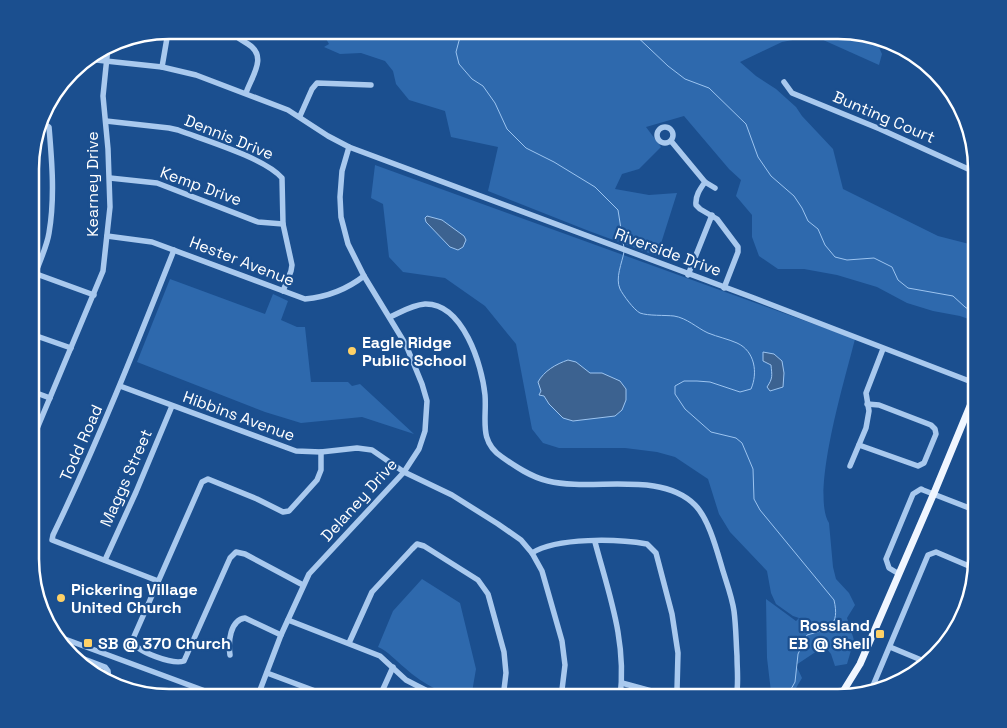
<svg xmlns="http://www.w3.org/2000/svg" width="1007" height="728" viewBox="0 0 1007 728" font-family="'Space Grotesk',sans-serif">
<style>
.green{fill:#2e69ad}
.water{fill:#3c6290;stroke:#9cc4f0}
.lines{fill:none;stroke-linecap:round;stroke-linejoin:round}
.stream{stroke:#9cc4f0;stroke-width:1}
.minor{stroke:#a9c9ee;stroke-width:5.5}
.major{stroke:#f0f6ff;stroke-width:7}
.poi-dot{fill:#ffd166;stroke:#1b4f8f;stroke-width:2}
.labels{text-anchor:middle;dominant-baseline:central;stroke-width:4.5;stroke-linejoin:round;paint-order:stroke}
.street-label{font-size:16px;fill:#fff;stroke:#1b4f8f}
.poi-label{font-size:16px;font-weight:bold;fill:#fff;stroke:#1b4f8f;text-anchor:start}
.rim{fill:none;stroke:#fff;stroke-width:2.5}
</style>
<rect width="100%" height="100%" fill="#1b4f8f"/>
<g class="green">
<path d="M 321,30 L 847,30 L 876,41 L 882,54 L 879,65 L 821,39 L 798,39 L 782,42 L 740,62 L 756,76 L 776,89 L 796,107 L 802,116 L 833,149 L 843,189 L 938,236 L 977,246 L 977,322 L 960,316 L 933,311 L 907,303 L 877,287 L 837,275 L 804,269 L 778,269 L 759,256 L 752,237 L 752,215 L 736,196 L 741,180 L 729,169 L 684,116 L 646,127 L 661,147 L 639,169 L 622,174 L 615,189 L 649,195 L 677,193 L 657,256 L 589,231 L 488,191 L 498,147 L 451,137 L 445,111 L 409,100 L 396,84 L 393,71 L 385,61 L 361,53 L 340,54 L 324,47 L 329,44 Z"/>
<path d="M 375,165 L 855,339 C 846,376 810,493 829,523 L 833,567 L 836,579 L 849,593 L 855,605 L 847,618 L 854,640 L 847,664 L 835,666 L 831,654 L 826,648 L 814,653 L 796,665 L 802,678 L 790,698 L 769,698 L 771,692 L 767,658 L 766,599 L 796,621 L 799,618 L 793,616 L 776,604 L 771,593 L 767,571 L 730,532 L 719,514 L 708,479 L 675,457 L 657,452 L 625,448 L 559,448 L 543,443 L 532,429 L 516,344 L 485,306 L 445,278 L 403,272 L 389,257 L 383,204 L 371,198 Z"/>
<path d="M 170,279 L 265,314 L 273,294 L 288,301 L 281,320 L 297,327 L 305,327 L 311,382 L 348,382 L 352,386 L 360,384 L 414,434 L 362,417 L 301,423 L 265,412 L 137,362 Z"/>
<path d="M 422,579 L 460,603 L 476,669 L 471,698 C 447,698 423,684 405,668 C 396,661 388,651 378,647 L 393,611 Z"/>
</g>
<g class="water">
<path d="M 427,216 L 442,220 L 464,236 L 466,240 L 463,247 L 458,250 L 450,247 L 426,222 L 425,218 Z"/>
<path d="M 763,352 L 774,354 L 782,361 L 784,373 L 783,387 L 770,391 L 767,387 C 773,378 772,376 771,365 L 763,361 Z"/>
<path d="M 568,360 L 576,362 L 590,373 L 602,373 L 620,381 L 626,389 L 626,400 L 622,410 L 615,416 L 573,421 L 563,418 L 549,404 L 544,396 L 539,395 L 541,391 L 538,382 C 544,371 556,364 568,360 Z"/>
</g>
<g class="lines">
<g class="stream">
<path d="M 455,30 L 460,37 L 456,52 L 459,64 L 472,79 L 483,86 L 495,103 L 507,129 L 526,148 L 554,162 L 595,187 L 618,210 L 624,248"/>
<path d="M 630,30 L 668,66 L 685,79 L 709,88 L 746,124 L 758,157 L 771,176 L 794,196 L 802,208 L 808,221 L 818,229 L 825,245 L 835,257 L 847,260 L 874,258 L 892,267 L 898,280 L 908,288 L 953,296 L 965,307 L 977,315"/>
<path d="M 624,252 C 622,263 615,278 620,289 C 623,295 634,310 640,313 C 648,316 665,315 674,316 C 687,318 697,328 708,333 C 718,337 728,339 737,343 C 755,351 758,373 751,389 L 740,392 L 710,382 L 697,381 L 684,381 L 675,386 L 675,394 L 685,409 L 711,432 L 736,438 L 742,443 L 753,469 L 754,499 L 760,510 L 834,600 C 840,626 829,629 807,635 L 798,654 L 795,682 L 786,698"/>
</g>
<g class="minor">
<path d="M 229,30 C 234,36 241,40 248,44 C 268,56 252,76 246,93"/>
<path d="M 87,59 L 162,67 L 196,75 L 288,110 L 328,136 L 349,147 L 754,298 L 977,384"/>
<path d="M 162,67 L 167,38 L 166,30"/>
<path d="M 784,82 L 792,93 L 880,129 L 977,173"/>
<path d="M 300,116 L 312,89 L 317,83 L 371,85"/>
<path d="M 106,121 L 169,128 L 178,130 C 204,140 265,158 282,178 L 283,224 L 292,265 L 291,271 L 283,291"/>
<circle cx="665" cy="135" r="8"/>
<path d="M 671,141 L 705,182 C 700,189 695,196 696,205 L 700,209 L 717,219 L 738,247 L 738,252 L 724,288"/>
<path d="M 110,178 L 157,183 L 258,222 L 283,224"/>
<path d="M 705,182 L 715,188"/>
<path d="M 107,236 L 152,242 L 305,299 C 327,297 346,290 364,276"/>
<path d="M 31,272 L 94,295"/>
<path d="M 35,274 C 40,261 47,246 49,233 C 55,198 52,162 49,127 L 41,122"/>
<path d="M 688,275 L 712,215"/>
<path d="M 390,317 C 401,312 412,305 425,304 C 463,303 482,365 485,395 C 487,419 478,441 502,457 C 516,467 531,477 548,481 C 592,492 660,470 695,505 C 709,519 717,551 723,571 C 727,584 732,597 734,611 C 736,626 736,641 737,656 C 737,670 739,684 736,698"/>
<path d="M 31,334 L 71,348"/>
<path d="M 120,386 L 296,451 L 321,452 L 357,448 L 372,450 L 404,472 L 452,495 L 498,524 L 521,540 L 532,553 L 542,571 L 562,641 L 565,665 L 561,698"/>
<path d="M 31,391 L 50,398"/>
<path d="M 31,443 L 103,271 L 110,207 L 108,149 L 103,96 L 108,47"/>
<path d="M 859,445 L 918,466 L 924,463 L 936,434 L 935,429 L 931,425 L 879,405 L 867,404"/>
<path d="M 850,466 L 866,428 L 869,411 L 866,393 L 883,349"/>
<path d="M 595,542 C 609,595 627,641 620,698"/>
<path d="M 532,553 C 557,537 618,539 647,544 L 656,553 L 672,614 L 678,653 L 677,690 L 672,694 L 666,695 L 622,683"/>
<path d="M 105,560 L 136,492 L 172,406"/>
<path d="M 899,574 L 889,568 L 886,559 L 913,494 L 921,489 L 923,490 L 977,511"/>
<path d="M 158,581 L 52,540 L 53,535 C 98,442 136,346 174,250"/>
<path d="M 303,585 L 245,554 L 236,552 L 230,558 L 184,661 C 173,665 137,652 132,641 L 202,482 L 208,479 L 257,499 L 283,512 L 289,511 L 317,480 L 321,470 L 321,452"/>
<path d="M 288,620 L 380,656 L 406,680 L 441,698"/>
<path d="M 54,635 L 224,698"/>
<path d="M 349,643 L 372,592 L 412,549 L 417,544 L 424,546 L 478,580 L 488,594 L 504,652 L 506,673 L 503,698"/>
<path d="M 890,647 L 926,662"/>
<path d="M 71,654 L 105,667 L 108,671 L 109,679"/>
<path d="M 230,655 C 228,642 230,620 245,618 L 281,635"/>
<path d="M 267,673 L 334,698"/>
<path d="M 872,690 L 872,688 L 928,555 L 936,552 L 976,569"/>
<path d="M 257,698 L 281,635 L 309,574 L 404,472 L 419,449 L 425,431 L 427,401 L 422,384 L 406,345 L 364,276 L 348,244 L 341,217 L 340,197 L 342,171 L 349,147"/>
<path d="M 379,698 L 393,667"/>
</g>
<path class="major" d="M 839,698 L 860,664 L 934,493 L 977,389"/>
</g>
<g class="poi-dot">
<circle cx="352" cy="351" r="5"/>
<circle cx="61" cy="598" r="5"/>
<rect x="875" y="629" width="10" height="10" rx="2.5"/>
<rect x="83" y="638" width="10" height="10" rx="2.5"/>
</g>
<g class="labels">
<g class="street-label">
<text transform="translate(884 117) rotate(23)">Bunting Court</text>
<text transform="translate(229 137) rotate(22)">Dennis Drive</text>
<text transform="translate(92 184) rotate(-90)">Kearney Drive</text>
<text transform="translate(201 186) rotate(20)">Kemp Drive</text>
<text transform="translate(668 252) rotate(20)">Riverside Drive</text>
<text transform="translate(242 261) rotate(21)">Hester Avenue</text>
<text transform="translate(239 416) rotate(20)">Hibbins Avenue</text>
<text transform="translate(81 443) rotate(-66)">Todd Road</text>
<text transform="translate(126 478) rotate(-66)">Maggs Street</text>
<text transform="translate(359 500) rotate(-48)">Delaney Drive</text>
</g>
<g class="poi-label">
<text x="362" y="342">Eagle Ridge<tspan x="362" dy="18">Public School</tspan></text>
<text x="71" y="589">Pickering Village<tspan x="71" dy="18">United Church</tspan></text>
<text x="870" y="625" text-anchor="end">Rossland<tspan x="870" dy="18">EB @ Shell</tspan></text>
<text x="98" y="643">SB @ 370 Church</text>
</g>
</g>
<path d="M0 0H1007V728H0ZM169 39H838A130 130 0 0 1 968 169V559A130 130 0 0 1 838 689H169A130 130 0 0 1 39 559V169A130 130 0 0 1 169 39Z" fill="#1b4f8f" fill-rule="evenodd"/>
<path class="rim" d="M169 39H838A130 130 0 0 1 968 169V559A130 130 0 0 1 838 689H169A130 130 0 0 1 39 559V169A130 130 0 0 1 169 39Z"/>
</svg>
